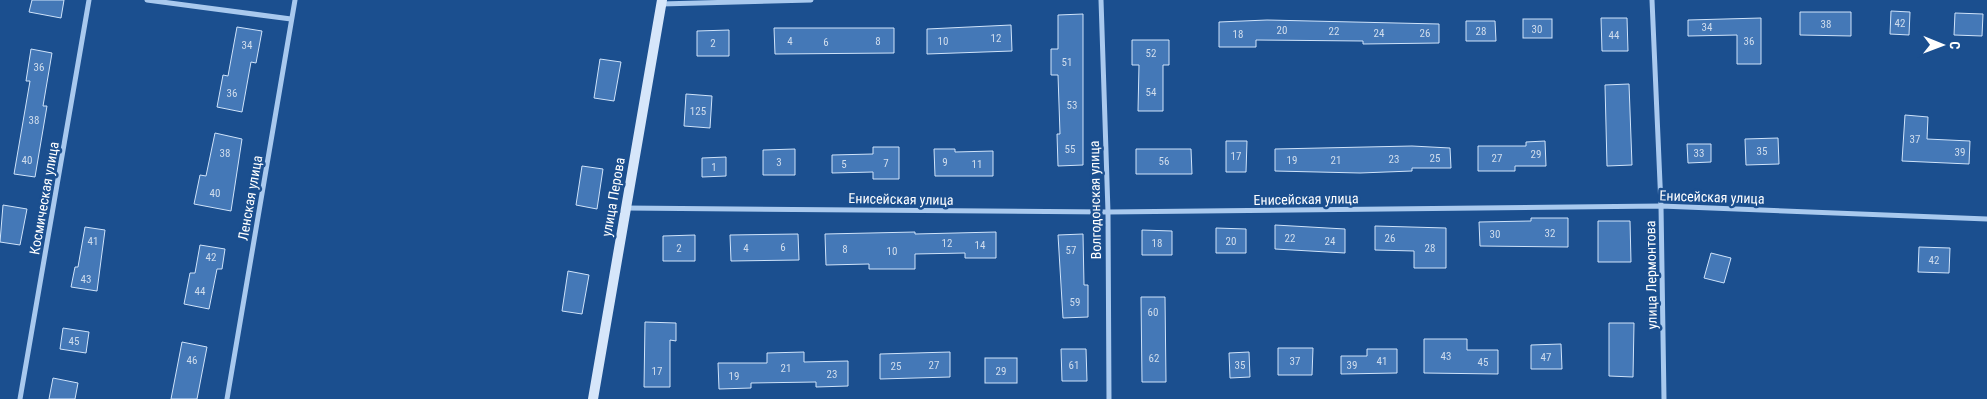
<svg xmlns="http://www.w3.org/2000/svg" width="1987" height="399" viewBox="0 0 1987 399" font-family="'Roboto Condensed',sans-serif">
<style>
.building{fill:#4478b7;stroke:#cfe3fa}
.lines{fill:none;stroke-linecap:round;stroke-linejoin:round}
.minor{stroke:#a9c9ee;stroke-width:5}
.secondary{stroke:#d6e6fa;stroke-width:10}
.labels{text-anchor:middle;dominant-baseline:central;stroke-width:5;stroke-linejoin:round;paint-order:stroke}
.number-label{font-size:11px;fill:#d0dded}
.street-label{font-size:14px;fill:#fff;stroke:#1b4f8f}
</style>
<rect width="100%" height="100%" fill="#1b4f8f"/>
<g class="building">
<path d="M 32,0 L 64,0 L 61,18 L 29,12 Z"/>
<path d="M 1891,11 L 1910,12 L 1909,35 L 1890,34 Z"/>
<path d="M 1800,12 L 1851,12 L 1851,36 L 1800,35 Z"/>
<path d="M 1955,13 L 1983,14 L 1982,36 L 1954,35 Z"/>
<path d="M 1083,14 L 1083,165 L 1058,166 L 1057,134 L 1060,134 L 1058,75 L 1051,75 L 1051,49 L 1058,49 L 1058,15 Z"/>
<path d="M 1601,18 L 1627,18 L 1628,51 L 1602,51 Z"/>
<path d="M 1761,18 L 1761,64 L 1737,64 L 1737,35 L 1688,36 L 1688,20 Z"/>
<rect x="1523" y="19" width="29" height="19"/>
<path d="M 1267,20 L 1439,24 L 1439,43 L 1363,44 L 1363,41 L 1256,40 L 1256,47 L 1219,47 L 1219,22 Z"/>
<path d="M 1466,21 L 1495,21 L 1496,41 L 1466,41 Z"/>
<path d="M 1011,25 L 1012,51 L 927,54 L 927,29 Z"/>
<path d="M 237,27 L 262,31 L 256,63 L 251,62 L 242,112 L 217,107 L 223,75 L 228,76 Z"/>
<path d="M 774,28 L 894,28 L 894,53 L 775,54 Z"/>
<path d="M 729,30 L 729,56 L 697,56 L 697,31 Z"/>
<path d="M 1132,40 L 1169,40 L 1169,65 L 1163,65 L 1163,111 L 1138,111 L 1139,65 L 1132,65 Z"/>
<path d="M 31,49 L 52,53 L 43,106 L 47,106 L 35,177 L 14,174 L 30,81 L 26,81 Z"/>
<path d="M 600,59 L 621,62 L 614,101 L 594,98 Z"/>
<path d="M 1629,84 L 1632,165 L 1607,166 L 1605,85 Z"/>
<path d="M 686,94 L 712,96 L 710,128 L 684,126 Z"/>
<path d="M 1905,115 L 1928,117 L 1927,139 L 1970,141 L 1969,164 L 1902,161 Z"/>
<path d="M 215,133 L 242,139 L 231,211 L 194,204 L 200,175 L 206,176 Z"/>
<path d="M 1778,138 L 1779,164 L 1746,165 L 1745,139 Z"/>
<path d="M 1226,141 L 1247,141 L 1246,172 L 1226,172 Z"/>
<path d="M 1545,141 L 1546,166 L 1515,166 L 1515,171 L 1478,171 L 1478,146 L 1526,146 L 1526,142 Z"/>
<path d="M 1687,144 L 1711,144 L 1711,162 L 1688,163 Z"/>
<path d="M 1412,146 L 1450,148 L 1451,168 L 1412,168 L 1412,171 L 1360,173 L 1275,171 L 1275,149 Z"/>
<path d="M 873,147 L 899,147 L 899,179 L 873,179 L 873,172 L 832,173 L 832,155 L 873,154 Z"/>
<path d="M 795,149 L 795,175 L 763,175 L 763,150 Z"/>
<path d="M 934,149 L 955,149 L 955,152 L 993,151 L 993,176 L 935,176 Z"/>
<path d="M 1136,149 L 1191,149 L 1192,174 L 1136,174 Z"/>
<path d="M 726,157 L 726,176 L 702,177 L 702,158 Z"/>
<path d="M 582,166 L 603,169 L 597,209 L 576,205 Z"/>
<path d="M 3,205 L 27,209 L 20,245 L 0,242 Z"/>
<path d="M 1531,218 L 1568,218 L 1568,247 L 1480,246 L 1479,222 L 1531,221 Z"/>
<path d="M 1598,221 L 1630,221 L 1631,262 L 1598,262 Z"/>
<path d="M 1275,225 L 1345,229 L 1345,253 L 1275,249 Z"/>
<path d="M 1375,226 L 1446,228 L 1446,268 L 1414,268 L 1414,251 L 1375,250 Z"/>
<path d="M 85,227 L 105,230 L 97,291 L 71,287 L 75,267 L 78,267 Z"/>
<path d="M 1216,228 L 1246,229 L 1246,253 L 1216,253 Z"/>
<path d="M 1142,230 L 1172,231 L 1172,255 L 1142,255 Z"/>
<path d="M 915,232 L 915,234 L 996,232 L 996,258 L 965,258 L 965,253 L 915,254 L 915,269 L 869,269 L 869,264 L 826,265 L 825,234 Z"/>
<path d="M 798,234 L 799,260 L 731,261 L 730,235 Z"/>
<path d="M 1083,234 L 1084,285 L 1088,285 L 1088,317 L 1063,318 L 1058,235 Z"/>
<path d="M 695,235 L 695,261 L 663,261 L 663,236 Z"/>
<path d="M 200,245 L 225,249 L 222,269 L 217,269 L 209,309 L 184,304 L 190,273 L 195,273 Z"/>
<path d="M 1919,247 L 1950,248 L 1949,273 L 1918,272 Z"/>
<path d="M 1711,253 L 1731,258 L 1724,283 L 1704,278 Z"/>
<path d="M 568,271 L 589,275 L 582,314 L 562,311 Z"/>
<path d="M 1141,297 L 1165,297 L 1166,382 L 1142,382 Z"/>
<path d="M 645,322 L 676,323 L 676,341 L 670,340 L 670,387 L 644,387 Z"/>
<path d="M 1609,323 L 1634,323 L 1633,377 L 1609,376 Z"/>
<path d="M 63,328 L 89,332 L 86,353 L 60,349 Z"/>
<path d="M 1424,339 L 1467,339 L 1467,350 L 1498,350 L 1498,374 L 1424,373 Z"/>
<path d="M 182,342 L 207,347 L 197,399 L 171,399 Z"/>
<path d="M 1561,344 L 1562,369 L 1531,369 L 1531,345 Z"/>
<path d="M 1278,348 L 1313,348 L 1312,375 L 1278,375 Z"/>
<path d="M 1061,349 L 1086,349 L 1087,381 L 1062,381 Z"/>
<path d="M 1367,349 L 1397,349 L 1397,373 L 1341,374 L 1341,356 L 1367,356 Z"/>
<path d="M 804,352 L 804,362 L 848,361 L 848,386 L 816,387 L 816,382 L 751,383 L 751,388 L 719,389 L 718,363 L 767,363 L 767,353 Z"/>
<path d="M 950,352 L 950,377 L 880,379 L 880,354 Z"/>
<path d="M 1249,352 L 1250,377 L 1230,378 L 1229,353 Z"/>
<rect x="985" y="358" width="32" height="25"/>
<path d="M 53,378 L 78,383 L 75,399 L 49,399 Z"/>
</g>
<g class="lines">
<g class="minor">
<path d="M 147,0 L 291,19"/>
<path d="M 1101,0 L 1108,212 L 1109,399"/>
<path d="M 1652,0 L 1661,206 L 1664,399"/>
<path d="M 661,4 L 811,0"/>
<path d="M 625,208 L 1108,212 L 1661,206 L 1987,219"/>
<path d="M 20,399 L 89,0"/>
<path d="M 227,399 L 295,0"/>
</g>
<path class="secondary" d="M 593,399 L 662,0"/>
</g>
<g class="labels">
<g class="number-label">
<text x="1900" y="23">42</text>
<text x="1826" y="24">38</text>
<text x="1707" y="27">34</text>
<text x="1537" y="29">30</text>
<text x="1282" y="30">20</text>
<text x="1334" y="31">22</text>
<text x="1481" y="31">28</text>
<text x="1379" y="33">24</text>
<text x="1425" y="33">26</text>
<text x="1238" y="34">18</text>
<text x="1614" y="35">44</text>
<text x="996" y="38">12</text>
<text x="790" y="41">4</text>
<text x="878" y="41">8</text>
<text x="943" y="41">10</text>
<text x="1749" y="41">36</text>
<text x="826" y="42">6</text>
<text x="713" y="43">2</text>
<text x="247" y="45">34</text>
<text x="1151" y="53">52</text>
<text x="1067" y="62">51</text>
<text x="39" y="67">36</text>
<text x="1151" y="92">54</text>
<text x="232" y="93">36</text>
<text x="1072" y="105">53</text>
<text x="698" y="111">125</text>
<text x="34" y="120">38</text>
<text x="1915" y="139">37</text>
<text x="1070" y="149">55</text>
<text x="1762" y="151">35</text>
<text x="1960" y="152">39</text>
<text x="225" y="153">38</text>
<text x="1699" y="153">33</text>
<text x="1536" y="154">29</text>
<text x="1236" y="156">17</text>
<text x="1435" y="158">25</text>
<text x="1497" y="158">27</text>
<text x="1394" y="159">23</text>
<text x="27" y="160">40</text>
<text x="1292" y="160">19</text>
<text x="1336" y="160">21</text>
<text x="1164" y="161">56</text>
<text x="779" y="162">3</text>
<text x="945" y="162">9</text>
<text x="886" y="163">7</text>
<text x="844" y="164">5</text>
<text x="977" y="164">11</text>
<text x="714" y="167">1</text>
<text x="215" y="193">40</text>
<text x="1550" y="233">32</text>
<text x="1495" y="234">30</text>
<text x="1290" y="238">22</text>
<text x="1390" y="238">26</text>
<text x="93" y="241">41</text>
<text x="1231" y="241">20</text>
<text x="1330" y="241">24</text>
<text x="947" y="243">12</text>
<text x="1157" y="243">18</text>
<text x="980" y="245">14</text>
<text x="783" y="247">6</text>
<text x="679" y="248">2</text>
<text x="746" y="248">4</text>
<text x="1430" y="248">28</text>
<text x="845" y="249">8</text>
<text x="1071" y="250">57</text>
<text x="892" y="251">10</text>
<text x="211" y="257">42</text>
<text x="1934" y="260">42</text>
<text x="86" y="279">43</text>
<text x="200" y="291">44</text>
<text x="1075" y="302">59</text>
<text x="1153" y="312">60</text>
<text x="74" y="341">45</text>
<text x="1446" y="356">43</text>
<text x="1546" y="357">47</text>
<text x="1154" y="358">62</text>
<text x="192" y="360">46</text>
<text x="1295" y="361">37</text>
<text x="1382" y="361">41</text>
<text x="1483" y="362">45</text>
<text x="934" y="365">27</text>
<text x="1074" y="365">61</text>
<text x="1240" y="365">35</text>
<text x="1352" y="365">39</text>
<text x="896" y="366">25</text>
<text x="786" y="368">21</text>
<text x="657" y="371">17</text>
<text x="1001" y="371">29</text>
<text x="832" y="374">23</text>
<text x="734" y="376">19</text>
</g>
<g class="street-label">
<text transform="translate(613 197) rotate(-80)">улица Перова</text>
<text transform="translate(1712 197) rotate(2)">Енисейская улица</text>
<text transform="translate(44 198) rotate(-80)">Космическая улица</text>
<text transform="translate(250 198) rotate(-80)">Ленская улица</text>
<text transform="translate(901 199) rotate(1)">Енисейская улица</text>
<text transform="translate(1306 199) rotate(-1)">Енисейская улица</text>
<text transform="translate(1095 200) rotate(-91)">Волгодонская улица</text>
<text transform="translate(1651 275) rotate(-91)">улица Лермонтова</text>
</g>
</g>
<g transform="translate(1942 45) rotate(91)" stroke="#1b4f8f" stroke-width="4" paint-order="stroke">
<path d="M0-4L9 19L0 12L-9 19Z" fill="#ffffff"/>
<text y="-8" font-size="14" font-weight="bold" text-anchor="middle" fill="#ffffff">С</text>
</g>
</svg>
